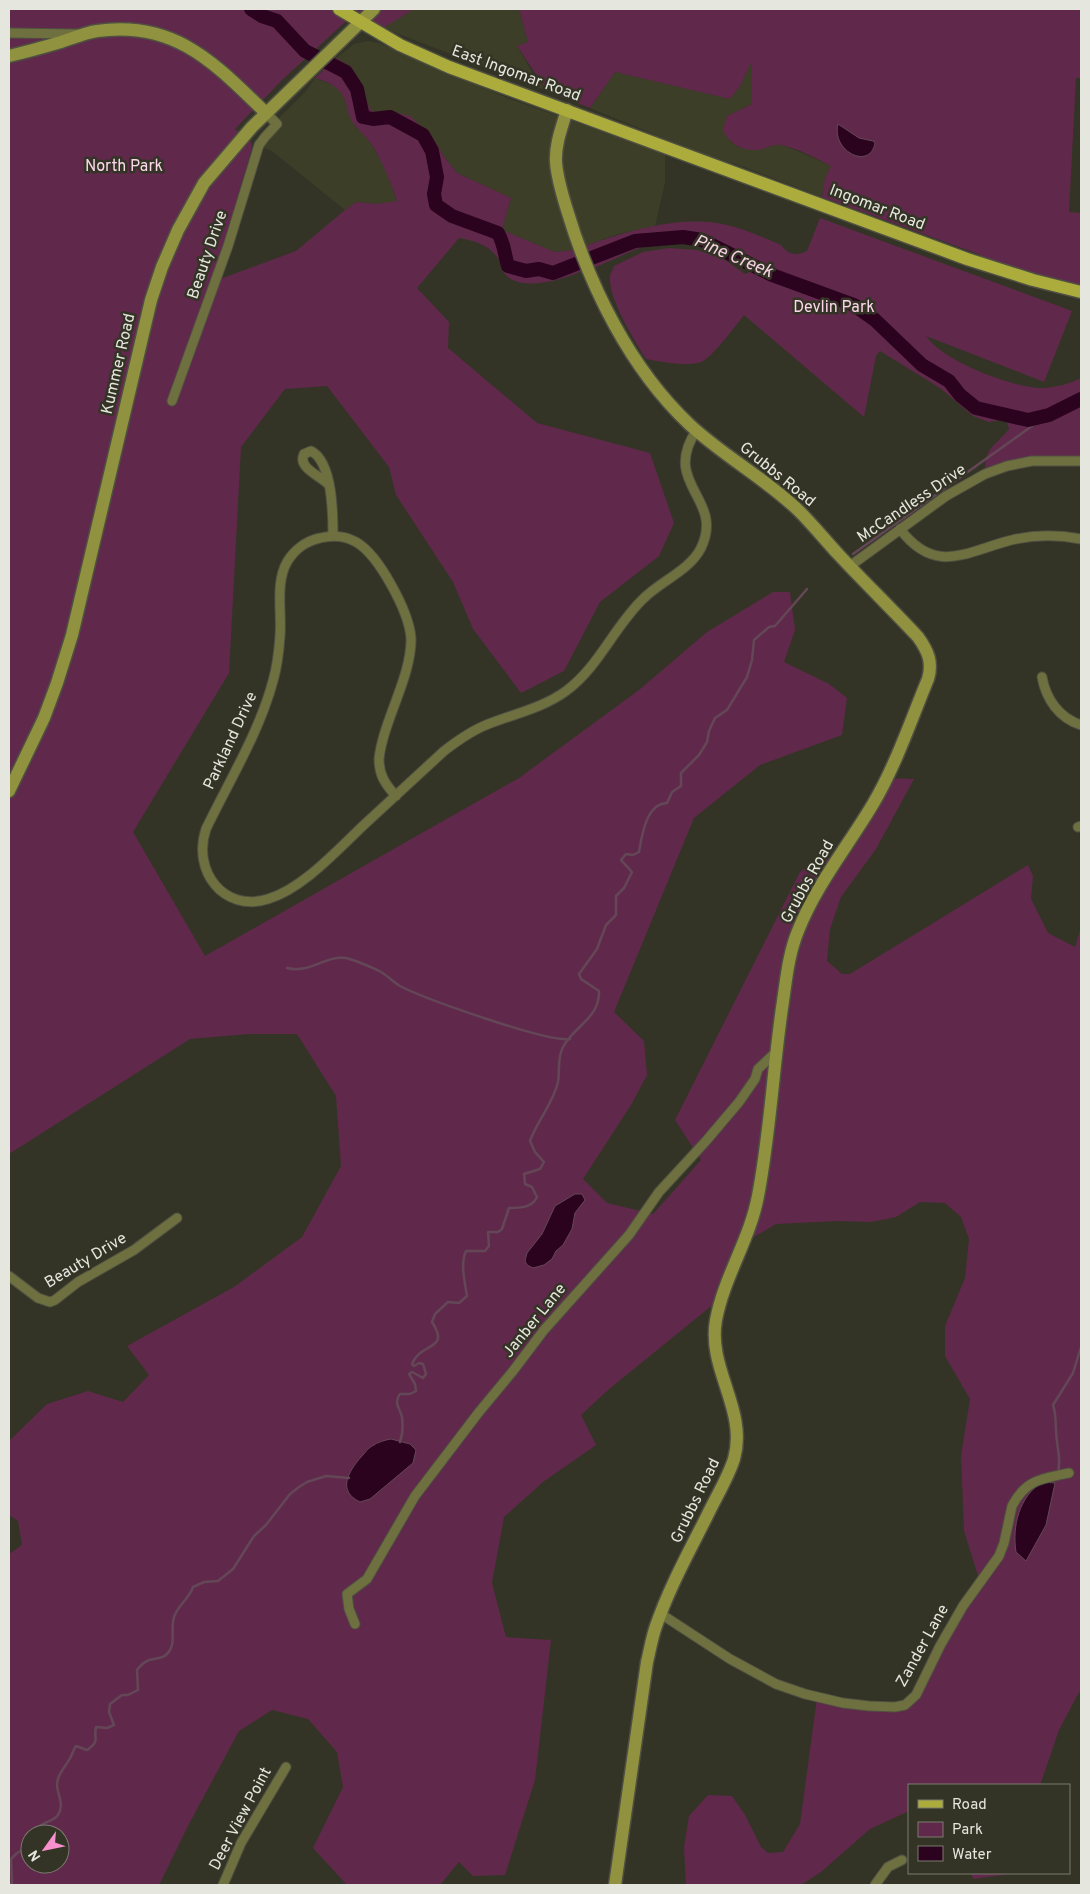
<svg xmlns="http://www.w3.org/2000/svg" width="1090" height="1894" viewBox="0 0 1090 1894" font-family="Overpass,sans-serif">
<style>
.built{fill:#3d3e28}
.green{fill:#60294b;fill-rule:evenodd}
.water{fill:#2c031e;stroke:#644757}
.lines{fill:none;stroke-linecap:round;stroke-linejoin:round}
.stream{stroke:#644757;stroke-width:2.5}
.river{stroke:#2c031e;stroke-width:14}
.street-casing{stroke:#4f5042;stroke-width:11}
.secondary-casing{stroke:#4f5042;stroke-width:15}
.primary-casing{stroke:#4f5042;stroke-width:15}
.street{stroke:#6f703f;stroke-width:9}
.secondary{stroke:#91923f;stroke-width:12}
.primary{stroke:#abac3c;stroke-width:12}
.labels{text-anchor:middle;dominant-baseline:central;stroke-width:5;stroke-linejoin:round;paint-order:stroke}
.street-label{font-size:16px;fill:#e5e6dd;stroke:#333425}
.park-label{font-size:16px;fill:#fdd7ec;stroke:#333425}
.water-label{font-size:18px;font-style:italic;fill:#f6d0e4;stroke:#333425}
</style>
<rect width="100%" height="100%" fill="#333425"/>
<g class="built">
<path d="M 386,9 L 519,9 L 528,42 L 517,46 L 532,72 L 547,91 L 383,28 Z"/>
<path d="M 367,41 L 379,43 L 507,98 L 665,154 L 665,183 L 655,226 L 618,234 L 574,250 L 555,252 L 502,230 L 511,198 L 457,173 L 445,158 L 432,137 L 382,113 L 375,112 L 370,109 L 357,76 L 350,66 L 336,58 L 354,44 Z"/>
<path d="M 752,60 L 752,104 L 727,116 L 730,141 L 738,147 L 748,149 L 758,150 L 779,144 L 800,152 L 831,166 L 825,178 L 822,197 L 739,165 L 711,158 L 590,108 L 615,72 L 730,99 L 740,86 Z"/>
<path d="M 315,78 L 337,87 L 343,95 L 356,128 L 364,134 L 371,144 L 385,167 L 397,202 L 376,204 L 356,202 L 345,210 L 272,151 L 262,147 L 267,130 L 306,91 Z"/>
</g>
<g class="green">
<path d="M 9,9 L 414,9 L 383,28 L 355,13 L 282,80 L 235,129 L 251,142 L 252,148 L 212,282 L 296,251 L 345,210 L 356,202 L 376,204 L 397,201 C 390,181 383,163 372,145 C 366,136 357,130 352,121 C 349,117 348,112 347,107 C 343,89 332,83 315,78 L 336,58 L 350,66 L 357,76 L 370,109 L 375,112 L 393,112 L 410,116 L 432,137 L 445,158 L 457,173 L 511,198 L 502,230 L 555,252 L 574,250 L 582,271 C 564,279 520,293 505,274 C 502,271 501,264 499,260 C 490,245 475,241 459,238 L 417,288 L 449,322 L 448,348 L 537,423 L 650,453 L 674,523 L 659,556 L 600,602 L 564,671 L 521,693 L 473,629 L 453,582 L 396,495 L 389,467 L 327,386 L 285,389 L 241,447 L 229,673 L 133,832 L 205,956 L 519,778 L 639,690 L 707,632 L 773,592 L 790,592 L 795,630 L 784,662 L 829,684 L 847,698 L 842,735 L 760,765 L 694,818 L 614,1012 L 644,1041 L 647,1075 L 631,1105 L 583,1179 L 607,1203 L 653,1214 L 701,1160 L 675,1120 L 800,872 L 820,856 L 838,860 L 886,778 L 914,779 L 876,849 L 841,897 L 830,929 L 827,961 L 842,974 L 850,974 L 1028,865 L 1033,876 L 1031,899 L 1048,933 L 1075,947 L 1081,927 L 1081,1690 L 1078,1694 L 1059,1730 L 1040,1785 L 909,1785 L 909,1811 L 870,1829 L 821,1872 L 801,1885 L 686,1885 L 684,1847 L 689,1816 L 708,1795 L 732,1796 L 745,1815 L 761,1847 L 768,1853 L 783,1852 L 800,1824 L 817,1698 L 905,1705 L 980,1582 L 964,1531 L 961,1456 L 970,1399 L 945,1356 L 945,1326 L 965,1278 L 969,1239 L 961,1217 L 945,1203 L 920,1202 L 896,1217 L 871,1222 L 837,1221 L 776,1224 L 735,1248 L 715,1303 L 608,1390 L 581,1415 L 596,1445 L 543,1482 L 504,1517 L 492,1583 L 506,1637 L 551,1640 L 535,1780 L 505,1875 L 473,1876 L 459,1862 L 440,1885 L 347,1885 L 313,1848 L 343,1787 L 337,1752 L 308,1719 L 272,1710 L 239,1731 L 189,1824 L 159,1885 L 9,1885 L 9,1554 L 22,1545 L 18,1521 L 9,1515 L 9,1441 L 47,1404 L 88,1391 L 123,1402 L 149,1375 L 127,1346 L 234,1287 L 302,1237 L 341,1166 L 336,1096 L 297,1034 L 248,1034 L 190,1039 L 9,1154 ZM 30,1834 L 60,1834 L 60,1864 L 30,1864 Z"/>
<path d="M 519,9 L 1081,9 L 1081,78 L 1076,78 L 1069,212 L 1081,213 L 1081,292 L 975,262 L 981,255 L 822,197 L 825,178 L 831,166 C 815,158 798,148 780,145 C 773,144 765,149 758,150 C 742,151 729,144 723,130 L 727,116 L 752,104 L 752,61 L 740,86 L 730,99 L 615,72 L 590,108 L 547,91 L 517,46 L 528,42 Z"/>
<path d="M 820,218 L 1072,311 L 1044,382 L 926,336 C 942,361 1015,389 1044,388 C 1056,387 1070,384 1081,378 L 1081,461 L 1047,460 L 985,474 C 985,445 993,449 1009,429 L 1007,422 L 1000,420 L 989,422 L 973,416 L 940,388 L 880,351 L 876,356 L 864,417 L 744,315 C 736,325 712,358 701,362 C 685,367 663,362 646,359 C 635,342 608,298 610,277 C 610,274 613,270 614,266 L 643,252 L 669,248 L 697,250 L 724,259 L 745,274 L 752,271 C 741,263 730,253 718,247 C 675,225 634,251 594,268 L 585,246 C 627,231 682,214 727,225 C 745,229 764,238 781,245 C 788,255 796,256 807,251 Z"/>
<path d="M 970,1873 L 1016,1873 L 974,1879 Z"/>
</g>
<g class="water">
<path d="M 838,124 L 859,138 L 873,141 L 875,143 C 870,171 831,151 838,124 Z"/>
<path d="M 575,1194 L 582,1194 L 585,1200 L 575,1213 L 572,1229 L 563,1245 L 556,1251 L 552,1259 L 544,1265 L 533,1268 L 527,1265 L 525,1261 L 527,1253 L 542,1234 L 555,1206 Z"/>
<path d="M 391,1439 L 410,1444 L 416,1450 L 413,1463 L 370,1499 L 360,1502 C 337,1491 348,1472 361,1457 C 365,1453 368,1448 372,1446 C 378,1442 385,1440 391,1439 Z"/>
<path d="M 1042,1482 L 1055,1483 L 1046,1525 L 1026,1561 L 1016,1552 C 1012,1526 1019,1497 1042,1482 Z"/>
</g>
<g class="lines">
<g class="stream">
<path d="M 853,554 L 1046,416"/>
<path d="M 287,968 C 310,974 325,955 346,958 C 354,960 374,968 381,972 C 388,976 393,982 400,986 C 423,998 548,1043 570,1039"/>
<path d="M 400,1442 C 403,1434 403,1426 402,1417 C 400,1408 393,1403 400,1394 L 410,1394 L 416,1391 L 415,1384 L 409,1374 L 412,1372 L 423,1378 L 426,1374 L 423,1364 L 419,1363 L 414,1366 L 412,1364 C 420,1342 451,1351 432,1322 L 435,1314 L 448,1302 L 459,1303 L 467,1296 C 465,1283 460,1263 466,1251 L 485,1251 L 489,1246 L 488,1232 L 498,1232 L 502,1229 L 509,1208 C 520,1208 532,1208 537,1197 L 532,1187 L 525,1184 L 524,1174 L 540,1169 L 544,1162 L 535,1152 L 530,1141 C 537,1121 553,1104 558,1082 C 560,1071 557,1058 563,1047 C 574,1026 600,1018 599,991 L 581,979 L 579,974 L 597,949 L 606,925 L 616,915 L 616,896 L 624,888 L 632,872 L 621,860 L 626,854 L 633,855 L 639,852 C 642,835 646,804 667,803 L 672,792 L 681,786 L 681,773 L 699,755 L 707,742 L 709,731 L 715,718 L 727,710 L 747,677 L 752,660 L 754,640 L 769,627 L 775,626 L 807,589"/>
<path d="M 1058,1472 C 1061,1460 1058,1452 1057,1441 C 1055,1428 1057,1417 1053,1405 L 1073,1373 L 1081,1347"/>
<path d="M 43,1834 L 39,1827 C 45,1821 53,1822 58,1815 C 65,1804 57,1795 57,1784 C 57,1775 65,1767 69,1760 C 72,1756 73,1750 76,1746 L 87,1750 C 101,1740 93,1740 96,1727 L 107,1728 L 114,1725 L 109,1712 L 110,1704 L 122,1695 L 128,1695 L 138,1690 L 137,1670 C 140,1666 144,1662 149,1660 C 155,1658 163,1659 167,1654 C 177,1644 170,1630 174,1617 C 178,1605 189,1599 193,1587 L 204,1582 L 218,1581 L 233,1569 L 254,1536 L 266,1525 L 290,1494 L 299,1487 L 307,1482 L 326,1476 L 349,1478"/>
<path d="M 9,1884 L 12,1883 L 11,1859 L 17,1853 L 30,1846"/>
</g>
<path class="river" d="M 251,9 L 262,16 L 277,21 L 305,51 L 346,72 L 357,89 L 363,117 L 373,119 L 390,117 L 423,135 L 432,151 L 437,177 L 434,194 L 436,205 L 452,216 L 498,233 C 505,246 504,253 508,266 L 526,271 L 539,269 L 553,273 L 635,241 L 683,237 L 702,240 L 772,275 L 854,305 L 875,320 L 922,365 L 949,381 L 960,395 L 976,408 L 1028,420 L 1049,415 L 1081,399"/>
<defs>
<g id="street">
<path d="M 9,33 L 77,34"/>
<path d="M 172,401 L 228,246 L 259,145 L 265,137 L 277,124 L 266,113"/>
<path d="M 329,485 C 321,476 297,468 304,454 L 311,451 C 333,462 333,515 333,536"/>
<path d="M 900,529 C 937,578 970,549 1016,539 C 1036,535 1060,535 1081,539"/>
<path d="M 850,566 L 946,496 L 985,474 L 1007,466 L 1032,461 L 1081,461"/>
<path d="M 1042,677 C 1046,699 1059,718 1081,725"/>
<path d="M 396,796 C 385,784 379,775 379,759 C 383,721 412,676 411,638 C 409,612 379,555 356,542 C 344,535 332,535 320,538 C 306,541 294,550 287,562 C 275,583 282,613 280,636 C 279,651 277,667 273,681 C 259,733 229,781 206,829 C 192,870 223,913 268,899 C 304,888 339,848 366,823 C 392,799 418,775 444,751 C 457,741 471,731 486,725 C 513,714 543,708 566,691 C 599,667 615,625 644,598 C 661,581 690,570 701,548 C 725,498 661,485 696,431"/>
<path d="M 1078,827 L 1081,826"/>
<path d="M 9,1276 L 38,1298 L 50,1302 L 55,1300 L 78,1282 L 134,1250 L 177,1218"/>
<path d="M 661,1614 L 730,1659 L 776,1684 L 805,1694 L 843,1703 L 869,1706 L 895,1707 L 905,1705 L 916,1695 L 940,1646 L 963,1606 L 999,1556 L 1004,1543 L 1012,1506 C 1026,1479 1042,1479 1069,1473"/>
<path d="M 355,1624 L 349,1609 L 347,1594 L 367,1579 L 415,1496 L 479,1412 L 513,1371 L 544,1330 L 629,1235 L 659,1192 L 706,1141 L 739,1102 L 755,1079 L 758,1069 L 776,1052"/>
<path d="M 223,1885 L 241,1843 L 286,1767"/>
<path d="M 875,1885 L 888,1867 L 902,1860"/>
</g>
<g id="secondary">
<path d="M 9,56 C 26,52 44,47 61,42 C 73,38 85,33 97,31 C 176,20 215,64 266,113"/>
<path d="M 567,110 C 562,127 555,144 556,162 C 557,178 562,194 567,210 C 590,287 630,368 689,424 C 723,456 765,478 799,511 C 813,525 826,541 839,555 C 865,583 892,609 918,637 C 928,651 933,662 928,679 C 911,720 896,765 873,804 C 848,846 816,885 798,931 C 788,955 786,982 782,1008 C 773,1070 770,1134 758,1196 C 750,1239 724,1277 716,1320 C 707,1369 748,1410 734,1459 C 728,1478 716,1497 707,1516 C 689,1552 669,1588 656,1626 C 652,1637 650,1650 647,1662 L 615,1885"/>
<path d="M 9,791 L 44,718 L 57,683 L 72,635 L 151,300 L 162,267 L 178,230 L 204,183 L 252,127 L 374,9"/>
</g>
<path id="primary" d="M 339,9 L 400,45 L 449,67 L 967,259 L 1033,280 L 1081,292"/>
</defs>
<use href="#street" class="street-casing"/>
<use href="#secondary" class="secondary-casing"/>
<use href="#primary" class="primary-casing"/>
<use href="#street" class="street"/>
<use href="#secondary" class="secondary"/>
<use href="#primary" class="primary"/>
</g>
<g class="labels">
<g class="street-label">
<text transform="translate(516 74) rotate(20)">East Ingomar Road</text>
<text transform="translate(877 208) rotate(21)">Ingomar Road</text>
<text transform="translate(208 255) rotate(-71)">Beauty Drive</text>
<text transform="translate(119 364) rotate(-77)">Kummer Road</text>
<text transform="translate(777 475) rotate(39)">Grubbs Road</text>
<text transform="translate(912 504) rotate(-34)">McCandless Drive</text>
<text transform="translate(231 741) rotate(-65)">Parkland Drive</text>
<text transform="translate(808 882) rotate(-61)">Grubbs Road</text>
<text transform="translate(86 1261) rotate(-31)">Beauty Drive</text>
<text transform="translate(535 1321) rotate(-51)">Janber Lane</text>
<text transform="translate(696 1501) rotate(-64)">Grubbs Road</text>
<text transform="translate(923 1646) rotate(-61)">Zander Lane</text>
<text transform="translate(241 1819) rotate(-62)">Deer View Point</text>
</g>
<g class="park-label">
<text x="124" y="167">North Park</text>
<text x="834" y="308">Devlin Park</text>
</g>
<g class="water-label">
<text transform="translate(733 257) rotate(23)">Pine Creek</text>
</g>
</g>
<rect width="1090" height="1894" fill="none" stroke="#e5e6dd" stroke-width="20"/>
<rect x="908" y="1784" width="162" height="90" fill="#333425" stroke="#7a7b6f"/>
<rect x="918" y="1800" width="25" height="8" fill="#abac3c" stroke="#7a7b6f"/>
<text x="952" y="1809" font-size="15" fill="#e5e6dd">Road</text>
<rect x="918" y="1822" width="25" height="15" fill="#60294b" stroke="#7a7b6f"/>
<text x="952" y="1834" font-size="15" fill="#e5e6dd">Park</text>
<rect x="918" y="1846" width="25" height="15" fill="#2c031e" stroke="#7a7b6f"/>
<text x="952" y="1859" font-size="15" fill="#e5e6dd">Water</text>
<g transform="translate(45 1849) rotate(237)"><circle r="24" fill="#333425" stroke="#7a7b6f"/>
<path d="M0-4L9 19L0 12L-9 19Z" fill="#f790cd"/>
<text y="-8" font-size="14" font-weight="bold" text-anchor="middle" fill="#e5e6dd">N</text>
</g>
</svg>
